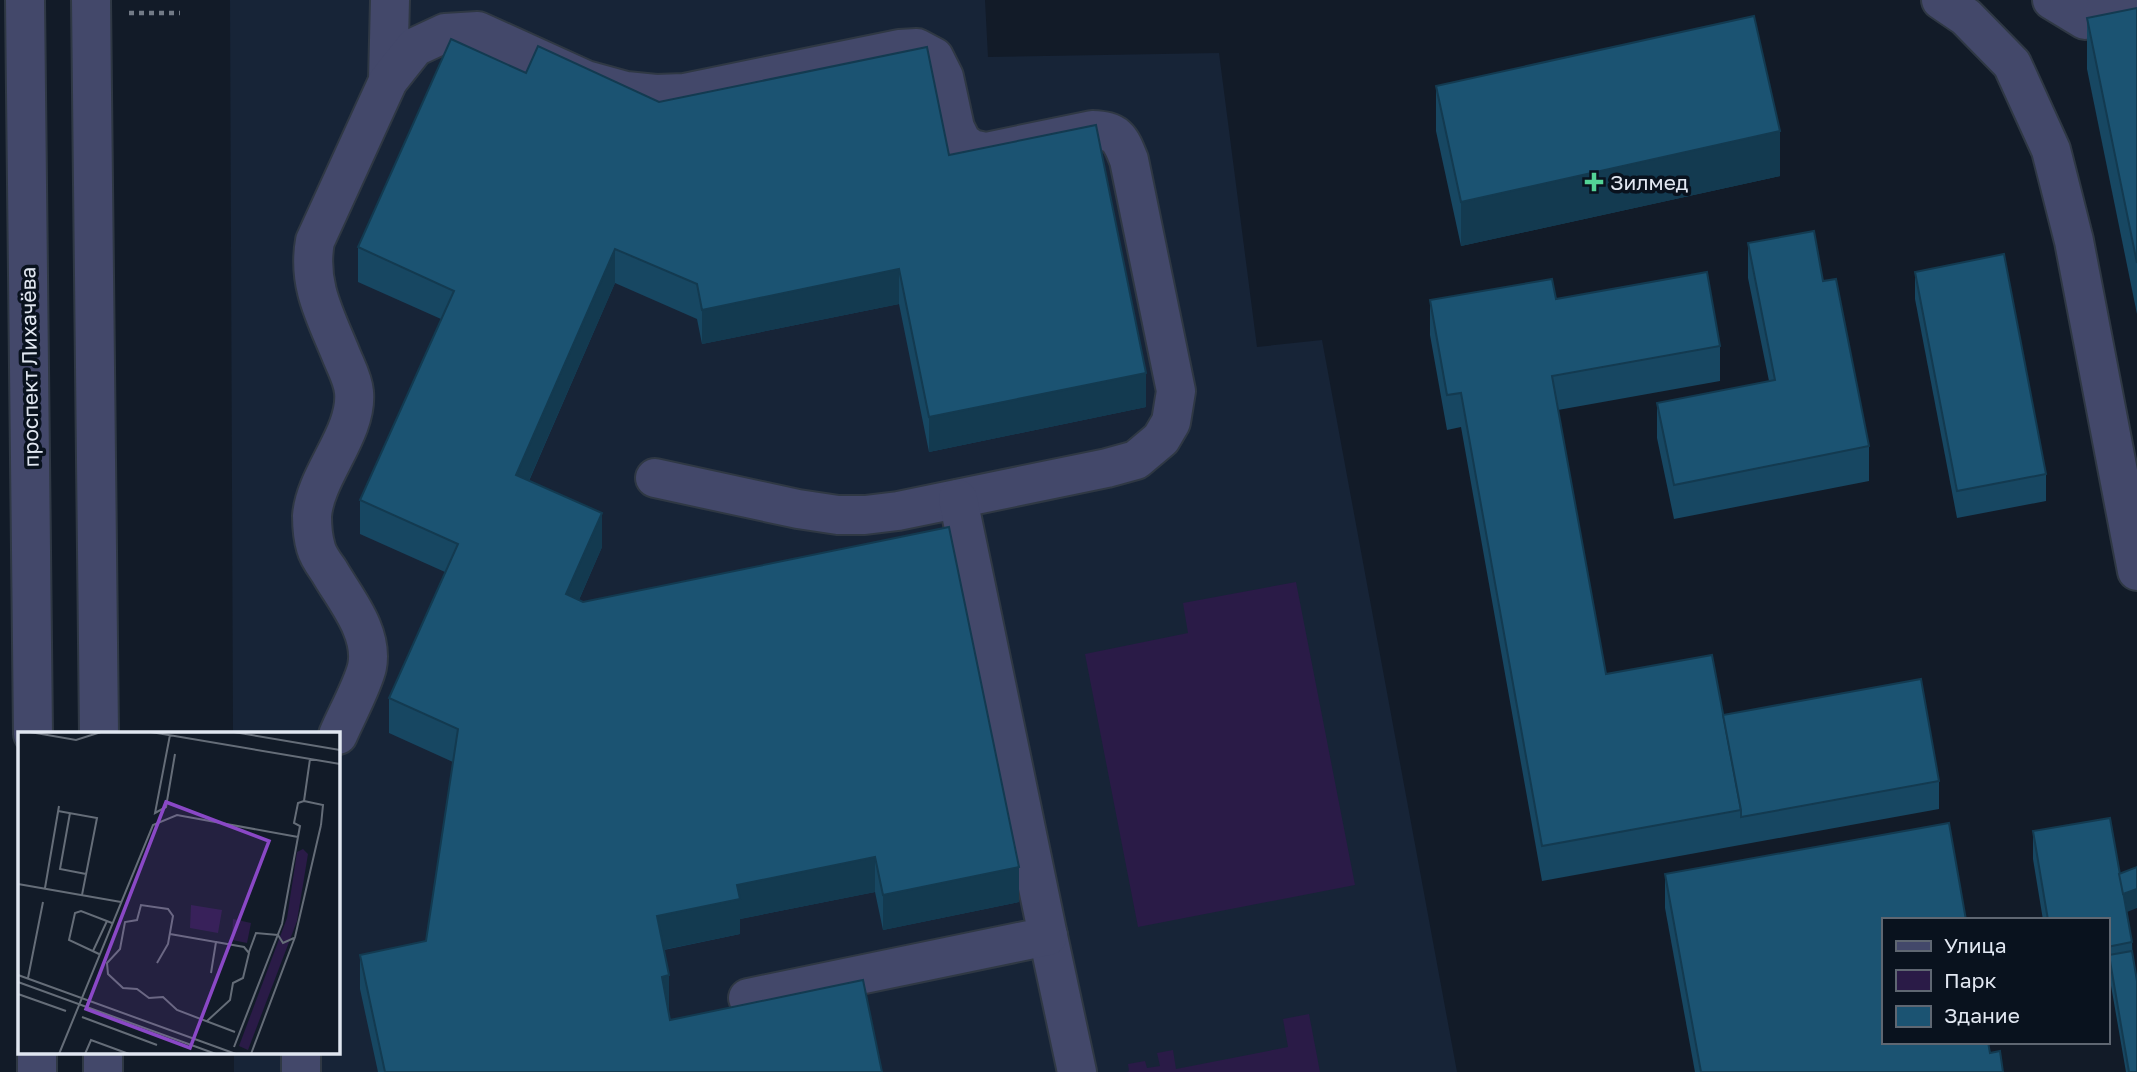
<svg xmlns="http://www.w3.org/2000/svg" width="2137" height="1072" viewBox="0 0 2137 1072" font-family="'Golos Text',sans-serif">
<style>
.built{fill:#172437}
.green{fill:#2a1b47}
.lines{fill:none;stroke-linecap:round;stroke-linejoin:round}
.minor-casing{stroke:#2f3844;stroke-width:42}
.path{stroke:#727a86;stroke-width:4.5;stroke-dasharray:5 5;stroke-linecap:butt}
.minor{stroke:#43486a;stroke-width:38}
.wall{fill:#174762}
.shaded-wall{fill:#133a50}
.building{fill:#1b5372;stroke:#133a50;stroke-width:2}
.poi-dot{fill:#53d396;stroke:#09121e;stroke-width:2.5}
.labels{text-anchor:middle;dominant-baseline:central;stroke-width:7;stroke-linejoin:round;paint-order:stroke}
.poi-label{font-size:21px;fill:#e1e7f1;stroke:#09121e;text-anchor:start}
.street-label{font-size:21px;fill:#e1e7f1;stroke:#09121e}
.inset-road{fill:none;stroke:#656d78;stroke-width:2}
.view{fill:#8a48c6;fill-opacity:0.15;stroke:#8a48c6;stroke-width:3.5}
.inset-edge{fill:none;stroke:#e1e7f1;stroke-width:3.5}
</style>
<rect width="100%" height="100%" fill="#121b28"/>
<path class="built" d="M 230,0 L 985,0 L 988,57 L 1219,53 L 1257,347 L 1322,340 L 1457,1072 L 234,1072 L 234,1053 L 338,1053 L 338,734 L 233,734 Z"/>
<g class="green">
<path d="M 1296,582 L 1355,885 L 1138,927 L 1085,654 L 1188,633 L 1183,603 Z"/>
<path d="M 1309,1014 L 1320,1072 L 1127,1072 L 1129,1071 L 1128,1064 L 1145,1061 L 1147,1068 L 1160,1066 L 1157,1053 L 1173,1050 L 1176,1069 L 1288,1047 L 1283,1019 Z"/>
</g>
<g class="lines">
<defs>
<g id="minor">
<path d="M 25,0 L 33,734"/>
<path d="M 91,0 L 99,734"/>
<path d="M 1941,0 L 1966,17 L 2012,64 L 2051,150 L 2074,241 L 2137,571"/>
<path d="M 2052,0 L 2085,20 L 2137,9"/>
<path d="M 388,81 L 390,0"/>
<path d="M 338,735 C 346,716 363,685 367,667 C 374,632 345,599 329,571 C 324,564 318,556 316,548 C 313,538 312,527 312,516 C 315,475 358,433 354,392 C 353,380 347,369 342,357 C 326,317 307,285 315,241 L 388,81 L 415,47 L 445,33 L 478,31 L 586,80 L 626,91 L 656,94 L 684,93 L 899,49 L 917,48 L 934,57 L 944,77 L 955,128 L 962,142 L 972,149 L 986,152 L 1092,130 C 1117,131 1120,137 1129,160 L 1176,391 L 1171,422 L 1161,439 L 1136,460 L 1107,468 L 898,511 L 865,515 L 838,515 L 798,509 L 655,478"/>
<path d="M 1048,936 L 1077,1072"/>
<path d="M 748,998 L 1048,936 L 958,499"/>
<path d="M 37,1053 L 37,1072"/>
<path d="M 103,1053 L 103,1072"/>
<path d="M 301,1072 L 301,1053"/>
</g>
</defs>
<use href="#minor" class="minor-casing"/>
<path class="path" d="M 129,13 L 180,13"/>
<use href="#minor" class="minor"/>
</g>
<g class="wall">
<path d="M 2137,8 L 2137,314 L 2087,69 L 2087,18 Z"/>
<path d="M 526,73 L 659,102 L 949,155 L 1146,407 L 929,452 L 899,304 L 702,344 L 697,319 L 615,283 L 529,481 L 602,547 L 579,600 L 1019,902 L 883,930 L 875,892 L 740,919 L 740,934 L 664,950 L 669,1010 L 668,1010 L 670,1020 L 882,1072 L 378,1072 L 360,989 L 360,955 L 426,941 L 453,762 L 389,733 L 389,698 L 445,572 L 360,534 L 360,500 L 441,319 L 358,282 L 358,247 Z"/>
<path d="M 1436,86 L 1780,176 L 1461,246 L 1436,131 Z"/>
<path d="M 1748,243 L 1823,281 L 1869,446 L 1869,481 L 1674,519 L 1657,438 L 1657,403 L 1769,381 L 1748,278 Z"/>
<path d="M 1915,272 L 2046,474 L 2046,501 L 1957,518 L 1915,299 Z"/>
<path d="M 1556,299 L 1720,346 L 1720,381 L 1558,410 L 1606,674 L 1723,715 L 1939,781 L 1939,809 L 1542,881 L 1461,427 L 1447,430 L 1430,335 L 1430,300 Z"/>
<path d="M 2033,831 L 2126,912 L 2132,942 L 2137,1072 L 2126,1072 L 2109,974 L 2107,975 L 2107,920 L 2043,920 L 2033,859 Z"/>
<path d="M 1665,874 L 1990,1053 L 2003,1072 L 1695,1072 L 1665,908 Z"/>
</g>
<g class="shaded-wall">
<path d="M 1780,131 L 1780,176 L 1461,246 L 1461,202 Z"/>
<path d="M 615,249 L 615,283 L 516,510 L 516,475 Z"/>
<path d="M 899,269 L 899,304 L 702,344 L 702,310 Z"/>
<path d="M 1146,373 L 1146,407 L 929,452 L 929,417 Z"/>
<path d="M 602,513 L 602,547 L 566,629 L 566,594 Z"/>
<path d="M 875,857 L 875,892 L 740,919 L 740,934 L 657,951 L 657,916 L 737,885 Z"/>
<path d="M 1019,867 L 1019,902 L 883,930 L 883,895 Z"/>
<path d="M 2137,889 L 2137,908 L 2122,914 L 2122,894 Z"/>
<path d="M 669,975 L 669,1010 L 662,1011 L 662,977 Z"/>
</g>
<g class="building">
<path d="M 2137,8 L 2137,263 L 2087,18 Z"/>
<path d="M 1754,16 L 1780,131 L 1461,202 L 1436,86 Z"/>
<path d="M 451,39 L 526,73 L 538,46 L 659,102 L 927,47 L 949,155 L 1096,125 L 1146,373 L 929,417 L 899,269 L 702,310 L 697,284 L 615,249 L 516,475 L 602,513 L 566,594 L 583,602 L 949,527 L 1019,867 L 883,895 L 875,857 L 737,885 L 740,899 L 657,916 L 669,975 L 662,977 L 670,1020 L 863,980 L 882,1072 L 385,1072 L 360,955 L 426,941 L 458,729 L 389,698 L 458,544 L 360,500 L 454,291 L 358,247 Z"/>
<path d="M 1814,231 L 1823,281 L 1836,279 L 1869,446 L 1674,485 L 1657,403 L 1775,380 L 1748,243 Z"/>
<path d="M 2004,254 L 2046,474 L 1957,491 L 1915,272 Z"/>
<path d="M 1707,272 L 1720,346 L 1552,376 L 1606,674 L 1712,655 L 1741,810 L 1542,846 L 1461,393 L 1447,395 L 1430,300 L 1552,279 L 1556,299 Z"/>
<path d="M 1921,679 L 1939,781 L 1741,817 L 1741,810 L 1723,715 Z"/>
<path d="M 2110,818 L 2132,942 L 2107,947 L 2107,920 L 2048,920 L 2033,831 Z"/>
<path d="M 1949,823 L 1966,920 L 1883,920 L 1883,1042 L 1988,1042 L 1990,1053 L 2000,1051 L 2003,1072 L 1701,1072 L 1665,874 Z"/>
<path d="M 2137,867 L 2137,889 L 2123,894 L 2119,874 Z"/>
<path d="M 2132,951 L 2137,981 L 2137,1072 L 2129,1072 L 2109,955 Z"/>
</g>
<path class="poi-dot" d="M1590.5 171.5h7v7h7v7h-7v7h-7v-7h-7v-7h7z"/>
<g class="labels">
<g class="poi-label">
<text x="1610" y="182">Зилмед</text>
</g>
<g class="street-label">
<text transform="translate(29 367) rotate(-91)">проспект Лихачёва</text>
</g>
</g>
<g transform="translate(18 732)">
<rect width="322" height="322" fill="#121b28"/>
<path d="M 285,117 L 290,122 L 279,189 L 230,318 L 221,314 L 269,186 L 279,120 ZM 173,173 L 204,178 L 200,201 L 172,196 ZM 215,187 L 233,191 L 229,211 L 214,208 Z" fill="#2a1b47"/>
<path class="inset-road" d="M 12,0 L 58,8 L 83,0M 133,0 L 322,32M 216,0 L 322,18M 152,3 L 137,81 L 148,75 L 157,22M 286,69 L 292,27M 286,69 L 305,73 L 303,93M 40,79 L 79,86 L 64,163M 52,81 L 42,137 L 68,142M 0,152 L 103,170M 27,156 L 41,74M 152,202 L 198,210 L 193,241M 260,203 L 265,211 L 276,206M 75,219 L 89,189M 231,220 L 238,201 L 260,203M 81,222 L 51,208 L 57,181 L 63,179 L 94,191M 139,231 L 150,212 L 155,184 L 150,177 L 123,173 L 119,188 L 107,190 L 102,217 L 89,231 L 90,242 L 105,256 L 119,257 L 131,266 L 145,265 L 159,278 L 217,300M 0,243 L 218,322M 10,246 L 25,170M 0,250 L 198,322M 0,262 L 48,279M 64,285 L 139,313M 189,289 L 212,268 L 215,251 L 225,246 L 231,221 L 226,215 L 198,210M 216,315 L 264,192 L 282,94 L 276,91 L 280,71 L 286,69M 41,322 L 135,93 L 159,83 L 280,105M 67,322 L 73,308 L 111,322M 233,322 L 277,205 L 303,93"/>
<path class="view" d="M 148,70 L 251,109 L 172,316 L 68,277 Z"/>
<rect width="322" height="322" class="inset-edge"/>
</g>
<rect x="1882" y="918" width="228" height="126" fill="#09121e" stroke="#5f6772" stroke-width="2"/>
<rect x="1896" y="941" width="35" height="10" fill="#43486a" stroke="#5f6772" stroke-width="2"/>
<text x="1944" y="953" font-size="21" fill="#e1e7f1">Улица</text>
<rect x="1896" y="970" width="35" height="21" fill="#2a1b47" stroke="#5f6772" stroke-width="2"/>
<text x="1944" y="988" font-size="21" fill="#e1e7f1">Парк</text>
<rect x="1896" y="1006" width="35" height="21" fill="#1b5372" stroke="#5f6772" stroke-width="2"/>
<text x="1944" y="1023" font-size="21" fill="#e1e7f1">Здание</text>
</svg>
